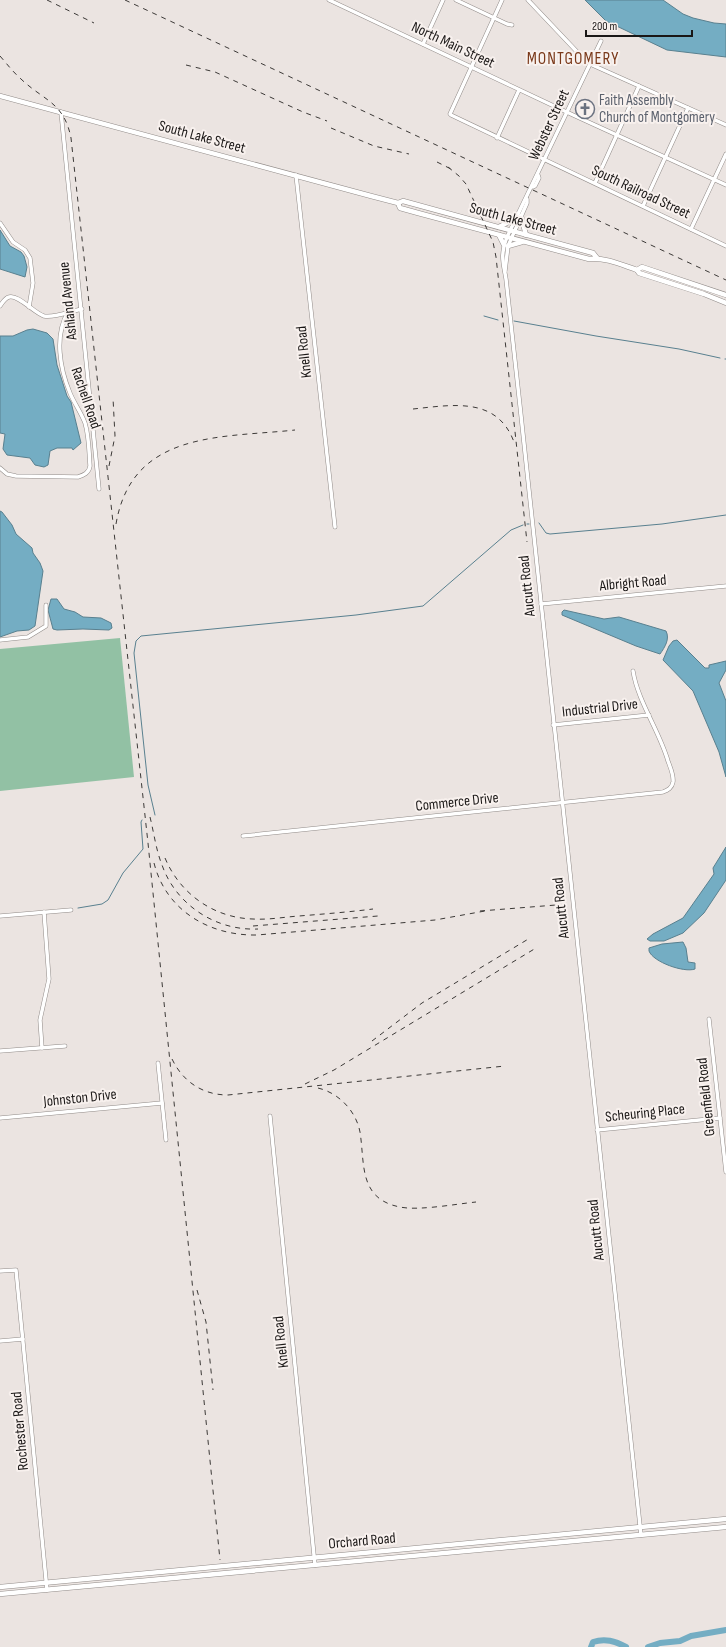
<svg xmlns="http://www.w3.org/2000/svg" width="726" height="1647" viewBox="0 0 726 1647" font-family="'Sofia Sans Condensed',sans-serif">
<style>
.grass{fill:#92c1a4}
.water{fill:#74adc3;stroke:#59808f}
.lines{fill:none;stroke-linecap:round;stroke-linejoin:round}
.stream{stroke:#59808f;stroke-width:1}
.river{stroke:#74adc3;stroke-width:6}
.minor-casing{stroke:#918b88;stroke-width:4.5}
.major-casing{stroke:#918b88;stroke-width:5.5}
.minor{stroke:#fff;stroke-width:3.5}
.major{stroke:#fff;stroke-width:4.5}
.rail{stroke:#3c3937;stroke-width:1;stroke-dasharray:5 5;stroke-linecap:butt}
.labels{text-anchor:middle;dominant-baseline:central;stroke-width:4;stroke-linejoin:round;paint-order:stroke}
.street-label{font-size:15px;fill:#1a1716;stroke:#f8f1ee}
.worship-label{font-size:15px;fill:#5b616d;stroke:#f8f1ee;text-anchor:start}
.quarter-label{font-size:17px;letter-spacing:1px;fill:#7a391a;stroke:#f8f1ee}
</style>
<rect width="100%" height="100%" fill="#ebe4e1"/>
<path class="grass" d="M 120,638 L 134,777 L 0,791 L 0,649 Z"/>
<g class="water">
<path d="M 585,0 L 663,0 L 683,14 L 693,18 L 714,23 L 726,24 L 726,57 L 667,50 L 606,21 Z"/>
<path d="M 0,230 L 10,246 L 21,252 L 24,256 L 27,267 L 25,277 L 0,269 Z"/>
<path d="M 33,329 L 47,333 L 53,339 L 57,365 L 67,396 L 71,402 L 81,443 L 73,450 L 72,448 L 57,448 L 50,451 L 48,465 L 44,467 L 35,465 L 30,458 L 7,455 L 3,449 L 5,434 L 0,433 L 0,336 L 13,336 L 27,330 Z"/>
<path d="M 0,511 L 2,512 L 12,525 L 16,534 L 32,548 L 33,553 L 40,563 L 43,571 L 35,626 L 29,630 L 17,631 L 0,637 Z"/>
<path d="M 51,599 L 57,599 L 64,609 L 75,612 L 83,617 L 101,618 L 111,623 L 112,628 L 109,630 L 83,629 L 57,630 L 53,629 L 48,610 Z"/>
<path d="M 564,610 L 604,619 L 619,617 L 666,631 C 670,639 665,647 660,654 L 636,646 L 562,615 L 562,612 Z"/>
<path d="M 677,640 L 705,668 L 709,668 L 709,665 L 726,661 L 726,670 L 719,683 L 726,701 L 726,777 L 719,752 L 693,691 L 663,660 L 669,646 L 673,641 Z"/>
<path d="M 726,847 L 726,880 L 704,913 L 683,933 L 664,941 L 650,941 L 647,939 L 653,934 L 683,918 L 714,874 L 713,868 Z"/>
<path d="M 683,942 L 686,948 L 688,962 L 695,963 L 695,969 C 684,973 653,962 649,951 L 649,948 L 662,944 Z"/>
</g>
<g class="lines">
<g class="stream">
<path d="M 484,316 L 498,320"/>
<path d="M 514,321 L 596,336 L 679,349 L 720,358"/>
<path d="M 725,359 L 726,359"/>
<path d="M 539,523 L 546,533 L 550,534 L 662,524 L 726,515"/>
<path d="M 527,524 L 529,524"/>
<path d="M 155,815 L 148,785 L 134,653 L 136,641 L 141,636 L 356,615 L 423,606 L 511,530 L 523,525"/>
<path d="M 78,908 L 102,904 L 108,900 L 123,873 L 143,849 L 141,822 L 142,820"/>
</g>
<g class="river">
<path d="M 591,1647 L 593,1642 C 605,1638 615,1641 626,1647"/>
<path d="M 648,1647 L 660,1643 L 680,1641 L 691,1636 L 726,1630"/>
</g>
<defs>
<g id="minor">
<path d="M 329,0 L 573,115 L 726,185"/>
<path d="M 456,0 L 507,24 L 512,25"/>
<path d="M 502,0 L 450,114 L 451,115 L 726,246"/>
<path d="M 528,0 L 582,57 L 590,64 L 726,125"/>
<path d="M 601,41 L 507,237 C 500,256 503,261 506,279 L 520,406 L 641,1535"/>
<path d="M 423,44 L 443,0"/>
<path d="M 61,112 L 99,489"/>
<path d="M 497,138 L 519,90"/>
<path d="M 296,175 L 335,527"/>
<path d="M 595,183 L 639,86"/>
<path d="M 533,187 L 535,186 L 539,178 L 538,175"/>
<path d="M 643,206 L 688,108"/>
<path d="M 0,223 L 13,242 L 25,250 L 30,258 L 33,283 L 29,307"/>
<path d="M 691,229 L 726,154"/>
<path d="M 505,271 L 508,246 L 527,203 L 527,199"/>
<path d="M 0,306 C 2,303 5,298 9,297 C 18,294 34,313 44,316 C 56,318 70,311 82,309"/>
<path d="M 0,468 L 7,474 L 16,476 L 78,477 C 84,475 89,473 90,466 C 89,452 89,436 85,423 C 81,412 74,403 70,393 C 60,369 54,336 68,312"/>
<path d="M 541,604 L 726,586"/>
<path d="M 0,640 L 28,637 L 46,626 L 46,605"/>
<path d="M 553,725 L 649,715"/>
<path d="M 243,836 L 663,792 C 668,790 672,788 673,782 C 674,775 670,767 668,761 C 659,730 638,702 633,671"/>
<path d="M 0,916 L 71,910"/>
<path d="M 709,1019 L 726,1172"/>
<path d="M 42,1048 L 40,1020 L 49,979 L 44,912"/>
<path d="M 0,1051 L 65,1046"/>
<path d="M 158,1063 L 166,1140"/>
<path d="M 270,1116 L 315,1565"/>
<path d="M 0,1118 L 162,1103"/>
<path d="M 597,1130 L 720,1118"/>
<path d="M 0,1271 L 16,1270 L 47,1590"/>
<path d="M 0,1341 L 23,1339"/>
</g>
<g id="major">
<path d="M 0,96 L 371,196 L 398,203 L 400,208 L 418,213 L 589,259 C 605,257 622,265 637,270 L 639,273 L 704,294 L 726,303"/>
<path d="M 398,203 L 403,201 L 593,253 L 597,258"/>
<path d="M 521,216 L 526,235"/>
<path d="M 499,227 L 516,218"/>
<path d="M 499,235 L 504,245"/>
<path d="M 508,246 L 522,242"/>
<path d="M 637,270 L 642,267 L 726,295"/>
<path d="M 0,1587 L 726,1519"/>
<path d="M 0,1594 L 726,1527"/>
</g>
</defs>
<use href="#minor" class="minor-casing"/>
<use href="#major" class="major-casing"/>
<use href="#minor" class="minor"/>
<use href="#major" class="major"/>
<g class="rail">
<path d="M 47,0 L 94,23"/>
<path d="M 125,0 L 726,280"/>
<path d="M 0,56 C 7,64 13,72 21,79 C 44,101 64,102 71,138 L 148,843 L 220,1560"/>
<path d="M 186,65 L 215,72 L 303,112 L 327,121"/>
<path d="M 331,128 L 374,146 L 409,154"/>
<path d="M 437,162 L 453,170"/>
<path d="M 448,167 L 459,176 L 466,184 L 493,242 L 496,257 L 527,542"/>
<path d="M 413,409 C 452,405 497,396 514,442"/>
<path d="M 109,466 L 115,436 L 113,398"/>
<path d="M 116,524 C 132,430 222,438 295,430"/>
<path d="M 150,817 C 154,833 156,850 162,865 C 176,905 216,931 258,929"/>
<path d="M 165,858 C 180,894 214,918 253,919 C 269,920 284,917 299,916 C 324,914 349,912 373,909"/>
<path d="M 154,863 C 166,911 210,936 257,935 L 435,920 L 485,911"/>
<path d="M 480,911 L 556,905"/>
<path d="M 253,926 L 378,916"/>
<path d="M 372,1041 L 422,1003 L 530,938"/>
<path d="M 172,1059 C 183,1082 203,1095 228,1095 L 505,1066"/>
<path d="M 305,1084 L 334,1070 L 536,948"/>
<path d="M 318,1088 C 339,1093 356,1111 360,1132 C 365,1163 358,1199 400,1207 C 418,1211 456,1204 476,1202"/>
<path d="M 197,1290 L 206,1322 L 213,1390"/>
</g>
</g>
<defs>
<symbol id="church-ring" viewBox="-11 -11 22 22"><circle r="9.5" fill="#f8f1ee" stroke="#6b7280" stroke-width="1.5"/><path d="M-1.2-6h2.4v3.5h3.3v2.4h-3.3V6h-2.4V-.1h-3.3v-2.4h3.3Z" fill="#6b7280"/></symbol>
</defs>
<g fill-rule="evenodd">
<use href="#church-ring" x="574" y="98" width="22" height="22"/>
</g>
<g class="labels">
<g class="street-label">
<text transform="translate(453 45) rotate(25)">North Main Street</text>
<text transform="translate(549 125) rotate(-65)">Webster Street</text>
<text transform="translate(202 137) rotate(15)">South Lake Street</text>
<text transform="translate(641 192) rotate(25)">South Railroad Street</text>
<text transform="translate(513 219) rotate(15)">South Lake Street</text>
<text transform="translate(68 301) rotate(-96)">Ashland Avenue</text>
<text transform="translate(304 352) rotate(-96)">Knell Road</text>
<text transform="translate(86 398) rotate(71)">Rachell Road</text>
<text transform="translate(633 583) rotate(-5)">Albright Road</text>
<text transform="translate(527 586) rotate(-96)">Aucutt Road</text>
<text transform="translate(600 708) rotate(-6)">Industrial Drive</text>
<text transform="translate(457 802) rotate(-6)">Commerce Drive</text>
<text transform="translate(561 908) rotate(-96)">Aucutt Road</text>
<text transform="translate(706 1097) rotate(-96)">Greenfield Road</text>
<text transform="translate(80 1098) rotate(-6)">Johnston Drive</text>
<text transform="translate(645 1113) rotate(-6)">Scheuring Place</text>
<text transform="translate(596 1230) rotate(-96)">Aucutt Road</text>
<text transform="translate(281 1342) rotate(-96)">Knell Road</text>
<text transform="translate(20 1431) rotate(-95)">Rochester Road</text>
<text transform="translate(362 1541) rotate(-5)">Orchard Road</text>
</g>
<g class="worship-label">
<text x="599" y="100">Faith Assembly<tspan x="599" dy="17">Church of Montgomery</tspan></text>
</g>
<g class="quarter-label">
<text x="573" y="59">MONTGOMERY</text>
</g>
</g>
<path d="M586 30v6h106v-6" fill="none" stroke="#1a1716" stroke-width="2"/>
<text x="592" y="30" font-size="12" fill="#1a1716" stroke="#f8f1ee" stroke-width="3" paint-order="stroke">200 m</text>
</svg>
